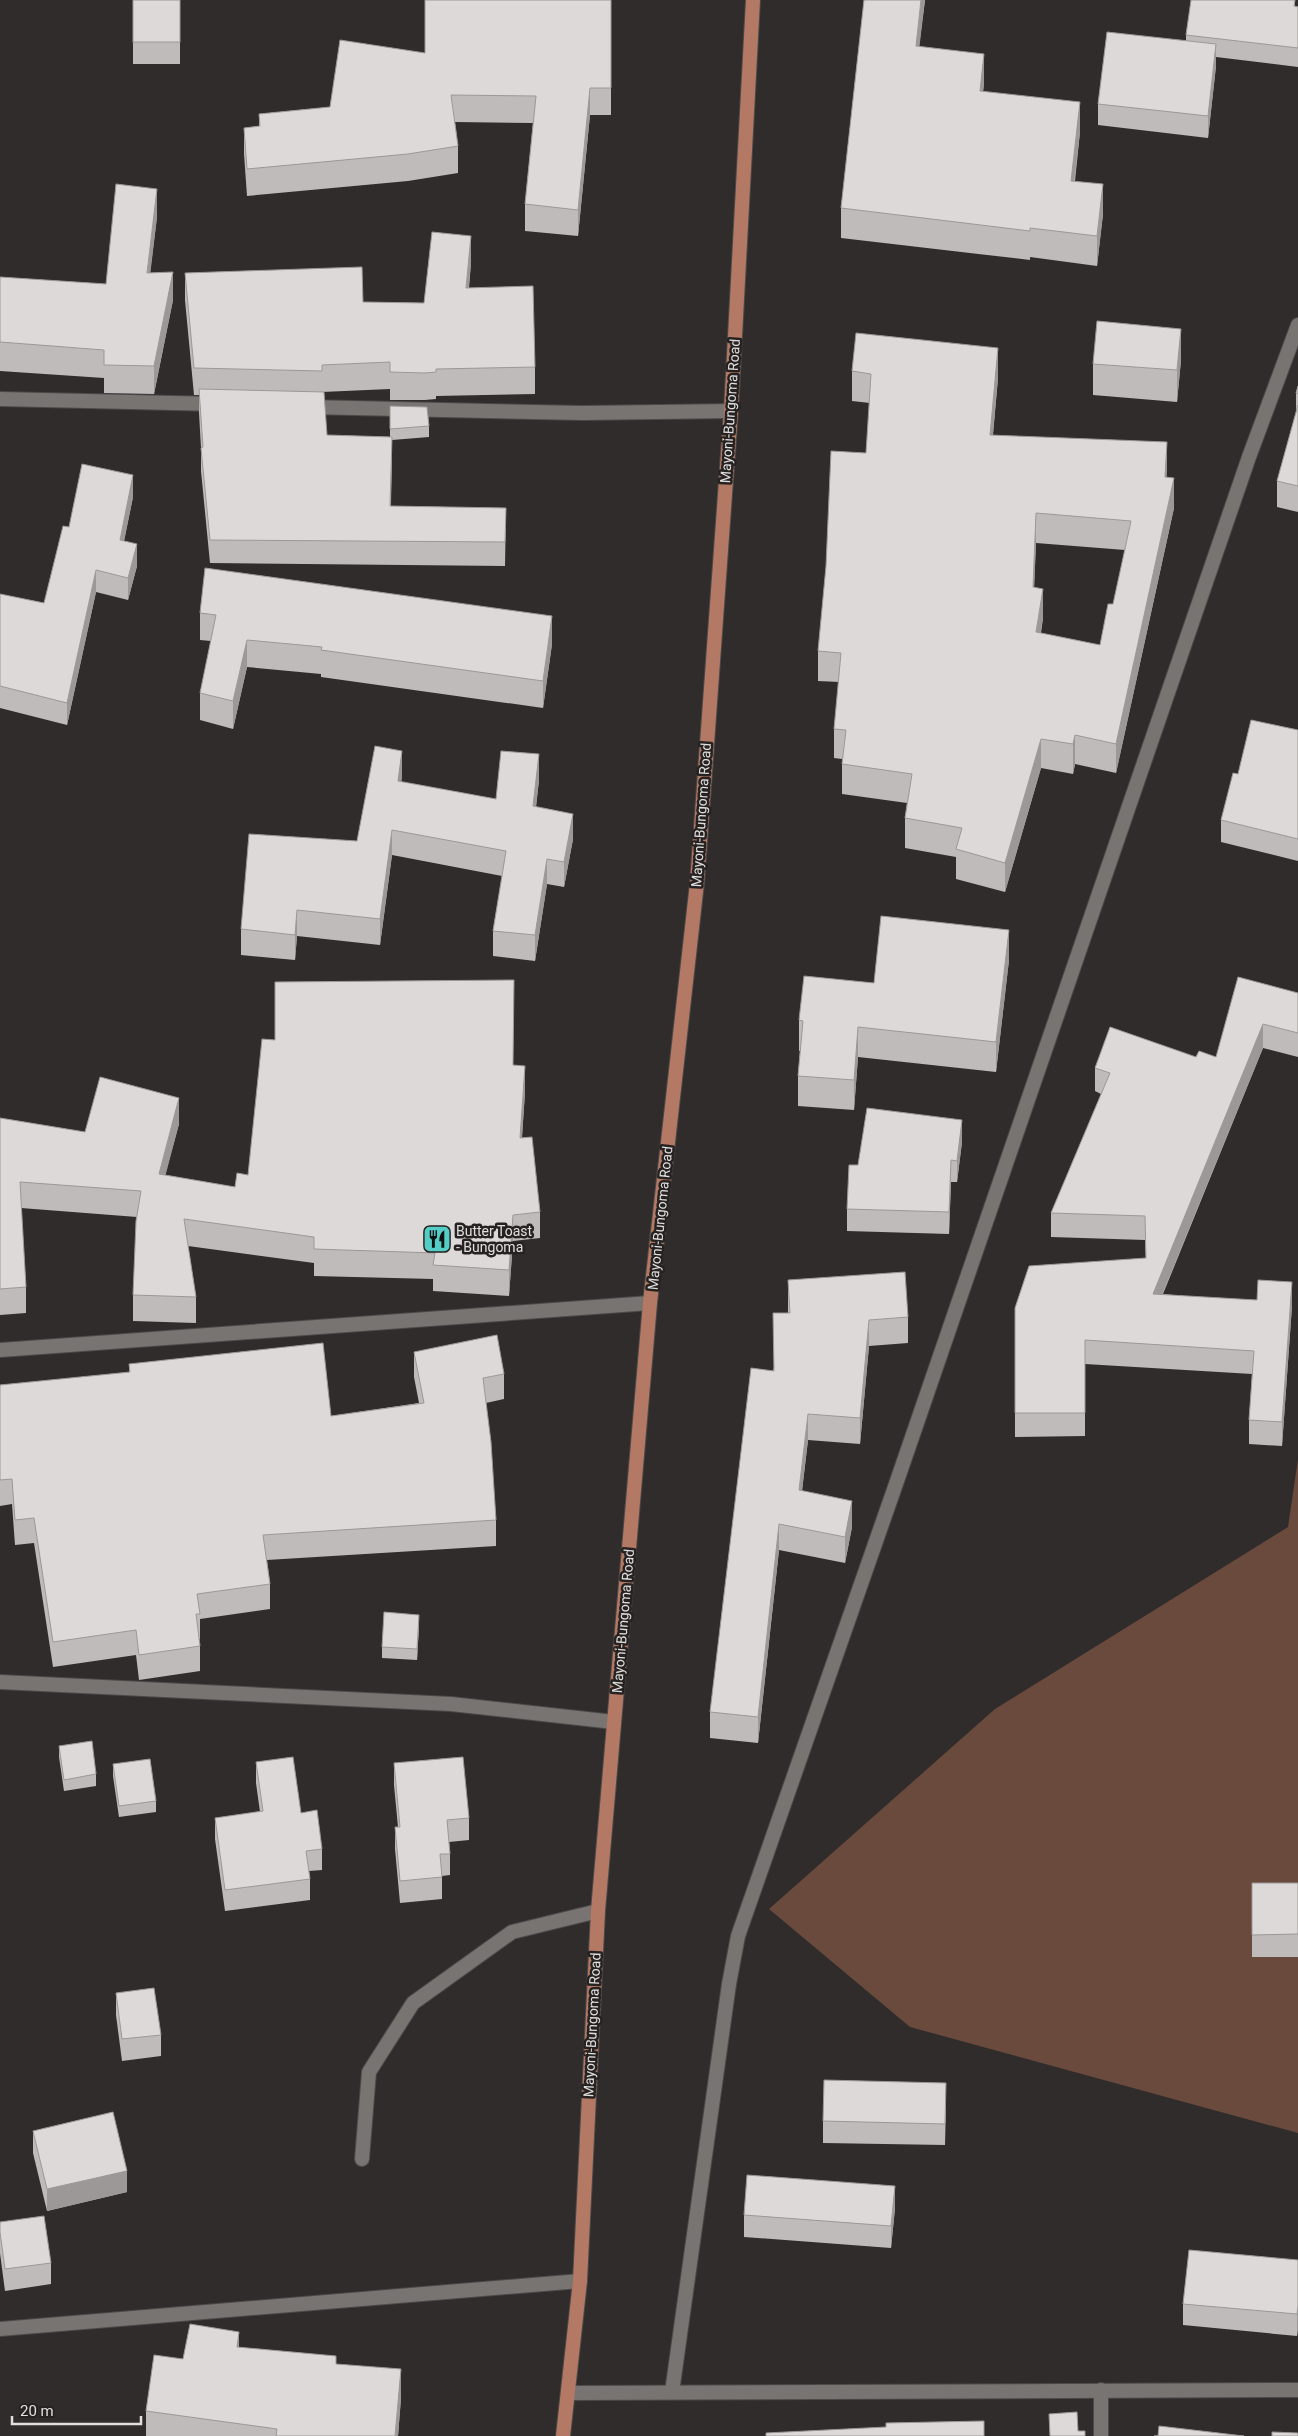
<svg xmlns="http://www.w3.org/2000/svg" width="1298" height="2436" viewBox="0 0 1298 2436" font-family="Roboto,sans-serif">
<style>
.forest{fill:#6b4a3e}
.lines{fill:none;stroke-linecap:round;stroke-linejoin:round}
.service-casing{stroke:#4c4948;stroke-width:16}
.minor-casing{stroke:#4c4948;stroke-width:16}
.primary-casing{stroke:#4c4948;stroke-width:16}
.service{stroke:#777472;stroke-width:14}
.minor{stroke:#777472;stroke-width:14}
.primary{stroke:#b47964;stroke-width:14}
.wall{fill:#bebbba;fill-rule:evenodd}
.shaded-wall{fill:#9b9897}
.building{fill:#ddd9d8;stroke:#9b9897;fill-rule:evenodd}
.labels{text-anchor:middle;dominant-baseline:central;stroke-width:5;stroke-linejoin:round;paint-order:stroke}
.street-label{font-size:14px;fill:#e1dfde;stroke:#252221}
.poi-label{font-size:14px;fill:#e1dfde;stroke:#252221;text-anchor:start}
</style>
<rect width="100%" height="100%" fill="#2f2c2b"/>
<path class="forest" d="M 1298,1459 L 1298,2133 L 910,2027 L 769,1909 L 995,1709 L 1288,1527 Z"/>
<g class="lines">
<defs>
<g id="service">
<path d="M 0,1682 L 451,1704 L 614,1722"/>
<path d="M 362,2159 L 369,2072 L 413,2003 L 512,1932 L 598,1911"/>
</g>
<g id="minor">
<path d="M 0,399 L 217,404"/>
<path d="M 308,407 L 582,413 L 731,411"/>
<path d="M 0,1350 L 650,1303"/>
<path d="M 0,2329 L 580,2281"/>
<path d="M 672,2392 L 729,1984 L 738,1936 L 897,1481 L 1249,457 L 1298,325"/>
<path d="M 569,2393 L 1298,2390"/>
<path d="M 1101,2436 L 1101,2390"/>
</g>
<path id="primary" d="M 563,2436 L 580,2281 L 598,1911 L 650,1303 L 697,883 L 731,411 L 753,0"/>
</defs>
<use href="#service" class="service-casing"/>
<use href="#minor" class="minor-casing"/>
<use href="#primary" class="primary-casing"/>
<use href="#service" class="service"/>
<use href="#minor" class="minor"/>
<use href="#primary" class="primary"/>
</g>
<g class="wall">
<rect x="133" y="0" width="47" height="64"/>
<path d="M 611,0 L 611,115 L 590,115 L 578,236 L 525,231 L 525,204 L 533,123 L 455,122 L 458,146 L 458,173 L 408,181 L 247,196 L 244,154 L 244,128 L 259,126 L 259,114 L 330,107 L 425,53 Z"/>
<path d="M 864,0 L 925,0 L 919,46 L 984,84 L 983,91 L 1080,132 L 1075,181 L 1103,214 L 1097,266 L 1030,257 L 1030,260 L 841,238 L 841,208 Z"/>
<path d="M 1295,0 L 1295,6 L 1298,7 L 1298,67 L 1216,57 L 1216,66 L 1208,138 L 1098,125 L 1098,104 L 1186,41 L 1186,35 Z"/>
<path d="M 157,217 L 150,273 L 173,300 L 154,394 L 104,393 L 104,378 L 0,371 L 0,277 L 106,284 Z"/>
<path d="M 471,263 L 469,288 L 535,367 L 535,394 L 436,396 L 436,399 L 425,400 L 390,400 L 390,389 L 322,392 L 327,435 L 390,437 L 390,406 L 429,426 L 429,437 L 392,440 L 391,506 L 506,508 L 505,566 L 210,563 L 201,471 L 201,448 L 199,413 L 199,395 L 194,395 L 185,300 L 185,273 L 363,302 L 424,303 Z"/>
<path d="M 1181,360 L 1177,402 L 1093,395 L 1093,364 Z"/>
<path d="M 852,371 L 998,378 L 993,435 L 1167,477 L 1174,508 L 1116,773 L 1075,764 L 1073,774 L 1041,768 L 1005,892 L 956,879 L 956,857 L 905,848 L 905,818 L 907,803 L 842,794 L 842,759 L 834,758 L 834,729 L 839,682 L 818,681 L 818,651 L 866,453 L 870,403 L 852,401 ZM 1036,543 L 1125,550 L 1113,604 L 1100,645 L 1041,633 L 1043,618 L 1034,587 Z"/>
<path d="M 1298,386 L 1298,512 L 1277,507 L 1277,481 L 1296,412 L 1296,393 Z"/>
<path d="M 133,497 L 124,541 L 137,566 L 128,600 L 96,592 L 67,725 L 0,708 L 0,594 L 44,603 L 69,527 Z"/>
<path d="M 200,613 L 552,644 L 543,708 L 321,677 L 321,674 L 247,667 L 233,729 L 200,720 L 200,693 L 211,641 L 200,640 Z"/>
<path d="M 1298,730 L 1298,861 L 1221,842 L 1221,820 L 1238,774 Z"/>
<path d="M 402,776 L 401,782 L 496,799 L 539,780 L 536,807 L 573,839 L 564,887 L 547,884 L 535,961 L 493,956 L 493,931 L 502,876 L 392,855 L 380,945 L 297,936 L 295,960 L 241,955 L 241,929 L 357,841 Z"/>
<path d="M 1009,960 L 996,1072 L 858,1057 L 854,1110 L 798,1106 L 798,1076 L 800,1051 L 799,1051 L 799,1020 L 874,983 Z"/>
<path d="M 1298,993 L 1298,1057 L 1263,1048 L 1163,1294 L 1292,1306 L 1282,1446 L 1249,1444 L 1249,1420 L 1252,1374 L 1085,1364 L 1085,1436 L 1015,1437 L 1015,1308 L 1146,1259 L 1145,1240 L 1051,1237 L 1051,1213 L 1101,1094 L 1095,1091 L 1095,1068 L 1196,1057 L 1216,1057 Z"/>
<path d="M 513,1065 L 525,1092 L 522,1138 L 540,1212 L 540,1238 L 513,1241 L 509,1296 L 433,1291 L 433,1279 L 314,1276 L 314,1263 L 188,1246 L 196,1297 L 196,1323 L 133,1321 L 133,1295 L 137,1217 L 21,1208 L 26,1287 L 26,1313 L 0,1315 L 0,1118 L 85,1132 L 179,1124 L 165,1175 L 235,1187 L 248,1175 Z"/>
<path d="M 962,1142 L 957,1182 L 951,1182 L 949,1234 L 847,1231 L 847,1209 L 858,1165 Z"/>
<path d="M 788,1280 L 908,1317 L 908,1343 L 869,1346 L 860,1444 L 808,1440 L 802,1491 L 852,1527 L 845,1563 L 779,1550 L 758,1743 L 710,1738 L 710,1712 L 773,1371 L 788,1313 Z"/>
<path d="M 414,1352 L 504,1374 L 504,1399 L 486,1403 L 496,1520 L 496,1546 L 267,1560 L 270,1584 L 270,1609 L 200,1619 L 200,1639 L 199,1639 L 200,1646 L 200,1671 L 139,1680 L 136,1655 L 53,1667 L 34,1543 L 15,1545 L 12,1504 L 0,1506 L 0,1385 L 129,1373 L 129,1364 L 331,1416 L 419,1403 L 414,1377 Z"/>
<path d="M 419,1626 L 417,1660 L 382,1658 L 382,1647 Z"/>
<path d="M 59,1746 L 96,1774 L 96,1786 L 64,1791 L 59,1757 Z"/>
<path d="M 256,1762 L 301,1813 L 322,1849 L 322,1870 L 309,1871 L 310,1879 L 310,1900 L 225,1911 L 215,1839 L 215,1818 L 260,1812 L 256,1783 Z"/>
<path d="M 394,1763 L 469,1818 L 469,1840 L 449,1842 L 450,1854 L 450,1875 L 442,1876 L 442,1899 L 400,1903 L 395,1849 L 395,1827 L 398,1827 L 394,1785 Z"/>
<path d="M 113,1764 L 156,1801 L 156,1812 L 119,1817 L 113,1776 Z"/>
<rect x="1252" y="1883" width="46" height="74"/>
<path d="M 116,1993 L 161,2035 L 161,2056 L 122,2061 L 116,2015 Z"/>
<path d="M 946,2104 L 945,2145 L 823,2143 L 823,2121 Z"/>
<path d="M 33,2131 L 127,2192 L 47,2211 L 33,2153 Z"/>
<path d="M 895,2208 L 891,2248 L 744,2237 L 744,2215 Z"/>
<path d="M 0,2222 L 51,2263 L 51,2284 L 5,2291 L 0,2253 Z"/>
<path d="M 1298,2260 L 1298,2328 L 1297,2336 L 1183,2325 L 1183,2304 Z"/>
<path d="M 239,2348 L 336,2364 L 401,2398 L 398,2436 L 146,2436 L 146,2411 L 183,2359 Z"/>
</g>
<g class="shaded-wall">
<path d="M 921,0 L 925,0 L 916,76 L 916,46 Z"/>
<path d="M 1216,44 L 1216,66 L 1208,138 L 1208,116 Z"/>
<path d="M 984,54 L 984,84 L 980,120 L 980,91 Z"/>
<path d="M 590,88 L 590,115 L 578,236 L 578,210 Z"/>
<path d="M 1080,102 L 1080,132 L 1071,210 L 1071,181 Z"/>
<path d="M 1103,184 L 1103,214 L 1097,266 L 1097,236 Z"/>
<path d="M 157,189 L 157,217 L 147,301 L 147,273 Z"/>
<path d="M 471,236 L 471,263 L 466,315 L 466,288 Z"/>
<path d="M 173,272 L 173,300 L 154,394 L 154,366 Z"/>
<path d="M 1181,329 L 1181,360 L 1177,402 L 1177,370 Z"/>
<path d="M 998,348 L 998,378 L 990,465 L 990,435 Z"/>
<path d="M 392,437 L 392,460 L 390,529 L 390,506 Z"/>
<path d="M 1167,442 L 1167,472 L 1165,506 L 1165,477 Z"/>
<path d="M 133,475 L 133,497 L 120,561 L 120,540 Z"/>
<path d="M 1174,478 L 1174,508 L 1116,773 L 1116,744 Z"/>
<path d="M 1036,513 L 1036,543 L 1033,616 L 1033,587 Z"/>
<path d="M 137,544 L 137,566 L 128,600 L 128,578 Z"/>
<path d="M 96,570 L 96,592 L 67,725 L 67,703 Z"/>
<path d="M 1043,589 L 1043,618 L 1036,662 L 1036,632 Z"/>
<path d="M 552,616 L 552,644 L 543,708 L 543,681 Z"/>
<path d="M 247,640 L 247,667 L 233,729 L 233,701 Z"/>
<path d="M 1075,735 L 1075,764 L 1073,774 L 1073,744 Z"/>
<path d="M 1041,739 L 1041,768 L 1005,892 L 1005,863 Z"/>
<path d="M 402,751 L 402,776 L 398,807 L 398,781 Z"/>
<path d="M 539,754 L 539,780 L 533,832 L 533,806 Z"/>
<path d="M 573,814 L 573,839 L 564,887 L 564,862 Z"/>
<path d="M 392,830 L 392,855 L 380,945 L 380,919 Z"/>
<path d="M 547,859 L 547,884 L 535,961 L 535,935 Z"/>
<path d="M 297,910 L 297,936 L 295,960 L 295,935 Z"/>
<path d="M 1009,930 L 1009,960 L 996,1072 L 996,1042 Z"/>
<path d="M 1263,1024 L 1263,1048 L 1153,1317 L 1153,1294 Z"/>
<path d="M 858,1027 L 858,1057 L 854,1110 L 854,1080 Z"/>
<path d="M 525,1066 L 525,1092 L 520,1164 L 520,1138 Z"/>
<path d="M 179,1098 L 179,1124 L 159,1200 L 159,1174 Z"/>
<path d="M 962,1120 L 962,1142 L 957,1182 L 957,1161 Z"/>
<path d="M 951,1160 L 951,1182 L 949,1234 L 949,1212 Z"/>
<path d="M 513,1215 L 513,1241 L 509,1296 L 509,1270 Z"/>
<path d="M 1292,1282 L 1292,1306 L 1282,1446 L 1282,1422 Z"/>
<path d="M 869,1320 L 869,1346 L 860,1444 L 860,1418 Z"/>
<path d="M 808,1414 L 808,1440 L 799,1516 L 799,1490 Z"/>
<path d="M 852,1501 L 852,1527 L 845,1563 L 845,1537 Z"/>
<path d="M 779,1524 L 779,1550 L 758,1743 L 758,1717 Z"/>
<path d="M 419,1615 L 419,1626 L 417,1660 L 417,1649 Z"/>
<path d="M 127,2171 L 127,2192 L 47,2211 L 47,2189 Z"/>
<path d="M 895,2186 L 895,2208 L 891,2248 L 891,2226 Z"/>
<path d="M 1298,2306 L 1298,2328 L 1297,2336 L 1297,2314 Z"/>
<path d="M 239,2332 L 239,2361 L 237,2347 Z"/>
<path d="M 401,2369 L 401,2398 L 398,2436 L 395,2436 Z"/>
</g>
<g class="building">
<rect x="133" y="0" width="47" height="42"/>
<path d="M 425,0 L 611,0 L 611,88 L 590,88 L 578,210 L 525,204 L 536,96 L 451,95 L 458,146 L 408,154 L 247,169 L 244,128 L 260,126 L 259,114 L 330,107 L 340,40 L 425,53 Z"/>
<path d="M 864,0 L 921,0 L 916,46 L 984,54 L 980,91 L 1080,102 L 1071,181 L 1103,184 L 1097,236 L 1030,228 L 1030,231 L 841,208 Z"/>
<path d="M 1191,0 L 1295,0 L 1294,6 L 1298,7 L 1298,48 L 1186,35 Z"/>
<path d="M 1107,32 L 1216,44 L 1208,116 L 1098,104 Z"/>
<path d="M 116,184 L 157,189 L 147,273 L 173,272 L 154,366 L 104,365 L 104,350 L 0,342 L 0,277 L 106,284 Z"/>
<path d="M 432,232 L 471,236 L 466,288 L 533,286 L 535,367 L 436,369 L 436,372 L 425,373 L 390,372 L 390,362 L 322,365 L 322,371 L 194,368 L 185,273 L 362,267 L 363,302 L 424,303 Z"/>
<path d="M 1097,321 L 1181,329 L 1177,370 L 1093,364 Z"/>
<path d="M 856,333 L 998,348 L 990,435 L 1167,442 L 1165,477 L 1174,478 L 1116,744 L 1075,735 L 1073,744 L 1041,739 L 1005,863 L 956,849 L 962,828 L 905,818 L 912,774 L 842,764 L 846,730 L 834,729 L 841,653 L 818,651 L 826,566 L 831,451 L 866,453 L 871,374 L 852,371 ZM 1036,513 L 1131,521 L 1113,604 L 1108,604 L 1100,645 L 1036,632 L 1043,589 L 1033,587 Z"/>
<path d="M 1298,386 L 1298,394 L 1296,393 Z"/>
<path d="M 199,389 L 324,392 L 327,435 L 392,437 L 390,506 L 506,508 L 505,542 L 210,540 L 201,448 L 203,447 Z"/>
<path d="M 1298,405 L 1298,486 L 1277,481 Z"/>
<path d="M 390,406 L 427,407 L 429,426 L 390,429 Z"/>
<path d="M 82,464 L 133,475 L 120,540 L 137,544 L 128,578 L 96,570 L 67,703 L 0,686 L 0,594 L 44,603 L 63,526 L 69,527 Z"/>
<path d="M 205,568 L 552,616 L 543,681 L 321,650 L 322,647 L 247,640 L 233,701 L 200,693 L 216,615 L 200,613 Z"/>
<path d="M 1251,720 L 1298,730 L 1298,839 L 1221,820 L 1233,773 L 1238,774 Z"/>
<path d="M 375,746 L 402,751 L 398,781 L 496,799 L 501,751 L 539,754 L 533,806 L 573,814 L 564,862 L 547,859 L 535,935 L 493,931 L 506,851 L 392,830 L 380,919 L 297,910 L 295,935 L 241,929 L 249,834 L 357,841 Z"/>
<path d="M 881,916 L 1009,930 L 996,1042 L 858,1027 L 854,1080 L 798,1076 L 803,1021 L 799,1020 L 804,976 L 874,983 Z"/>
<path d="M 1238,977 L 1298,993 L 1298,1033 L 1263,1024 L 1153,1294 L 1257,1300 L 1258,1280 L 1292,1282 L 1282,1422 L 1249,1420 L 1254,1351 L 1085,1340 L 1085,1413 L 1015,1413 L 1015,1308 L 1029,1266 L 1146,1258 L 1145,1216 L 1051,1213 L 1110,1073 L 1095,1068 L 1110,1027 L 1196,1057 L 1199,1051 L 1216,1057 Z"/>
<path d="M 514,980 L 513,1065 L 525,1066 L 520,1138 L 532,1137 L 540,1212 L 513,1215 L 509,1270 L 433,1265 L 435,1253 L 314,1249 L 314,1237 L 184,1219 L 196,1297 L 133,1295 L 136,1221 L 141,1191 L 20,1182 L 26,1287 L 0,1289 L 0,1118 L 85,1132 L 100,1077 L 179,1098 L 159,1174 L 235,1187 L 237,1173 L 248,1175 L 262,1039 L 275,1040 L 275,982 Z"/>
<path d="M 867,1108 L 962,1120 L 957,1161 L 951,1160 L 949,1212 L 847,1209 L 849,1165 L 858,1165 Z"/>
<path d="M 905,1272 L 908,1317 L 869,1320 L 860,1418 L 808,1414 L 799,1490 L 852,1501 L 845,1537 L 779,1524 L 758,1717 L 710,1712 L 751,1368 L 774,1371 L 773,1313 L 790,1313 L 788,1280 Z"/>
<path d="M 497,1335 L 504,1374 L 483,1378 L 491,1442 L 496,1520 L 263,1535 L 270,1584 L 197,1594 L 200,1614 L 196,1614 L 200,1646 L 139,1655 L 136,1630 L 53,1642 L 34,1518 L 15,1520 L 12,1479 L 0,1480 L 0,1385 L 130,1372 L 129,1364 L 323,1343 L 331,1416 L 424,1403 L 414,1352 Z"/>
<path d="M 384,1612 L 419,1615 L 417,1649 L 382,1647 Z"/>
<path d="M 92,1741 L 96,1774 L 64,1780 L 59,1746 Z"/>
<path d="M 293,1757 L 301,1813 L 317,1810 L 322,1849 L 306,1851 L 310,1879 L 225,1890 L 215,1818 L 263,1811 L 256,1762 Z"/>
<path d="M 463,1757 L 469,1818 L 447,1820 L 450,1854 L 440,1854 L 442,1877 L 400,1881 L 395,1827 L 400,1827 L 394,1763 Z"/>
<path d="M 150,1759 L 156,1801 L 119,1806 L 113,1764 Z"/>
<path d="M 1252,1883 L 1298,1883 L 1298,1934 L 1252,1935 Z"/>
<path d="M 154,1988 L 161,2035 L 122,2039 L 116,1993 Z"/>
<path d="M 824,2080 L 946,2083 L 945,2124 L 823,2121 Z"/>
<path d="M 113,2112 L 127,2171 L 47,2189 L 33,2131 Z"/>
<path d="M 747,2175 L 895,2186 L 891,2226 L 744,2215 Z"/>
<path d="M 44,2216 L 51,2263 L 5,2269 L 0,2232 L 0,2222 Z"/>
<path d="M 1189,2250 L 1298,2260 L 1298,2306 L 1297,2314 L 1183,2304 Z"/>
<path d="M 190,2324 L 239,2332 L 237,2347 L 336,2356 L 336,2364 L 401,2369 L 395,2436 L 276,2436 L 277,2429 L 146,2411 L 154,2355 L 183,2359 Z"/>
<path d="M 1077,2412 L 1078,2431 L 1085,2431 L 1085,2436 L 1050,2436 L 1049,2414 Z"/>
<path d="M 984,2421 L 984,2436 L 766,2436 L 766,2433 L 886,2427 L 886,2423 Z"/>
<path d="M 1159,2426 L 1244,2436 L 1154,2436 L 1158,2436 Z"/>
<path d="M 1272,2432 L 1298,2433 L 1298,2436 L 1272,2436 Z"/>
</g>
<defs>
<symbol id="restaurant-square" viewBox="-11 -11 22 22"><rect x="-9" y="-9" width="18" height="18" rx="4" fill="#54cdc6" stroke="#252221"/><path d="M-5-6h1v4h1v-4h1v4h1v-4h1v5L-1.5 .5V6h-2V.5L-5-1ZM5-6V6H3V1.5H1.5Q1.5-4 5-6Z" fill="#111"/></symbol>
</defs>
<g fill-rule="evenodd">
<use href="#restaurant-square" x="421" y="1223" width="32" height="32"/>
</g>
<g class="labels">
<g class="street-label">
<text transform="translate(730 411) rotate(-86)">Mayoni-Bungoma Road</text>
<text transform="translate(701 815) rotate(-86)">Mayoni-Bungoma Road</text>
<text transform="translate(660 1218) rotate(-84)">Mayoni-Bungoma Road</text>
<text transform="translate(623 1621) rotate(-85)">Mayoni-Bungoma Road</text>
<text transform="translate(592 2025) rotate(-87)">Mayoni-Bungoma Road</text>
</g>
<g class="poi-label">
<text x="456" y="1231">Butter Toast<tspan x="456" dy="16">- Bungoma</tspan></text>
</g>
</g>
<path d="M12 2416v8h129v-8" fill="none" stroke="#e1dfde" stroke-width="2.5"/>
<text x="20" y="2416" font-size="15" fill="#e1dfde" stroke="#252221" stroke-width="4" paint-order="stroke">20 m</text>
</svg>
